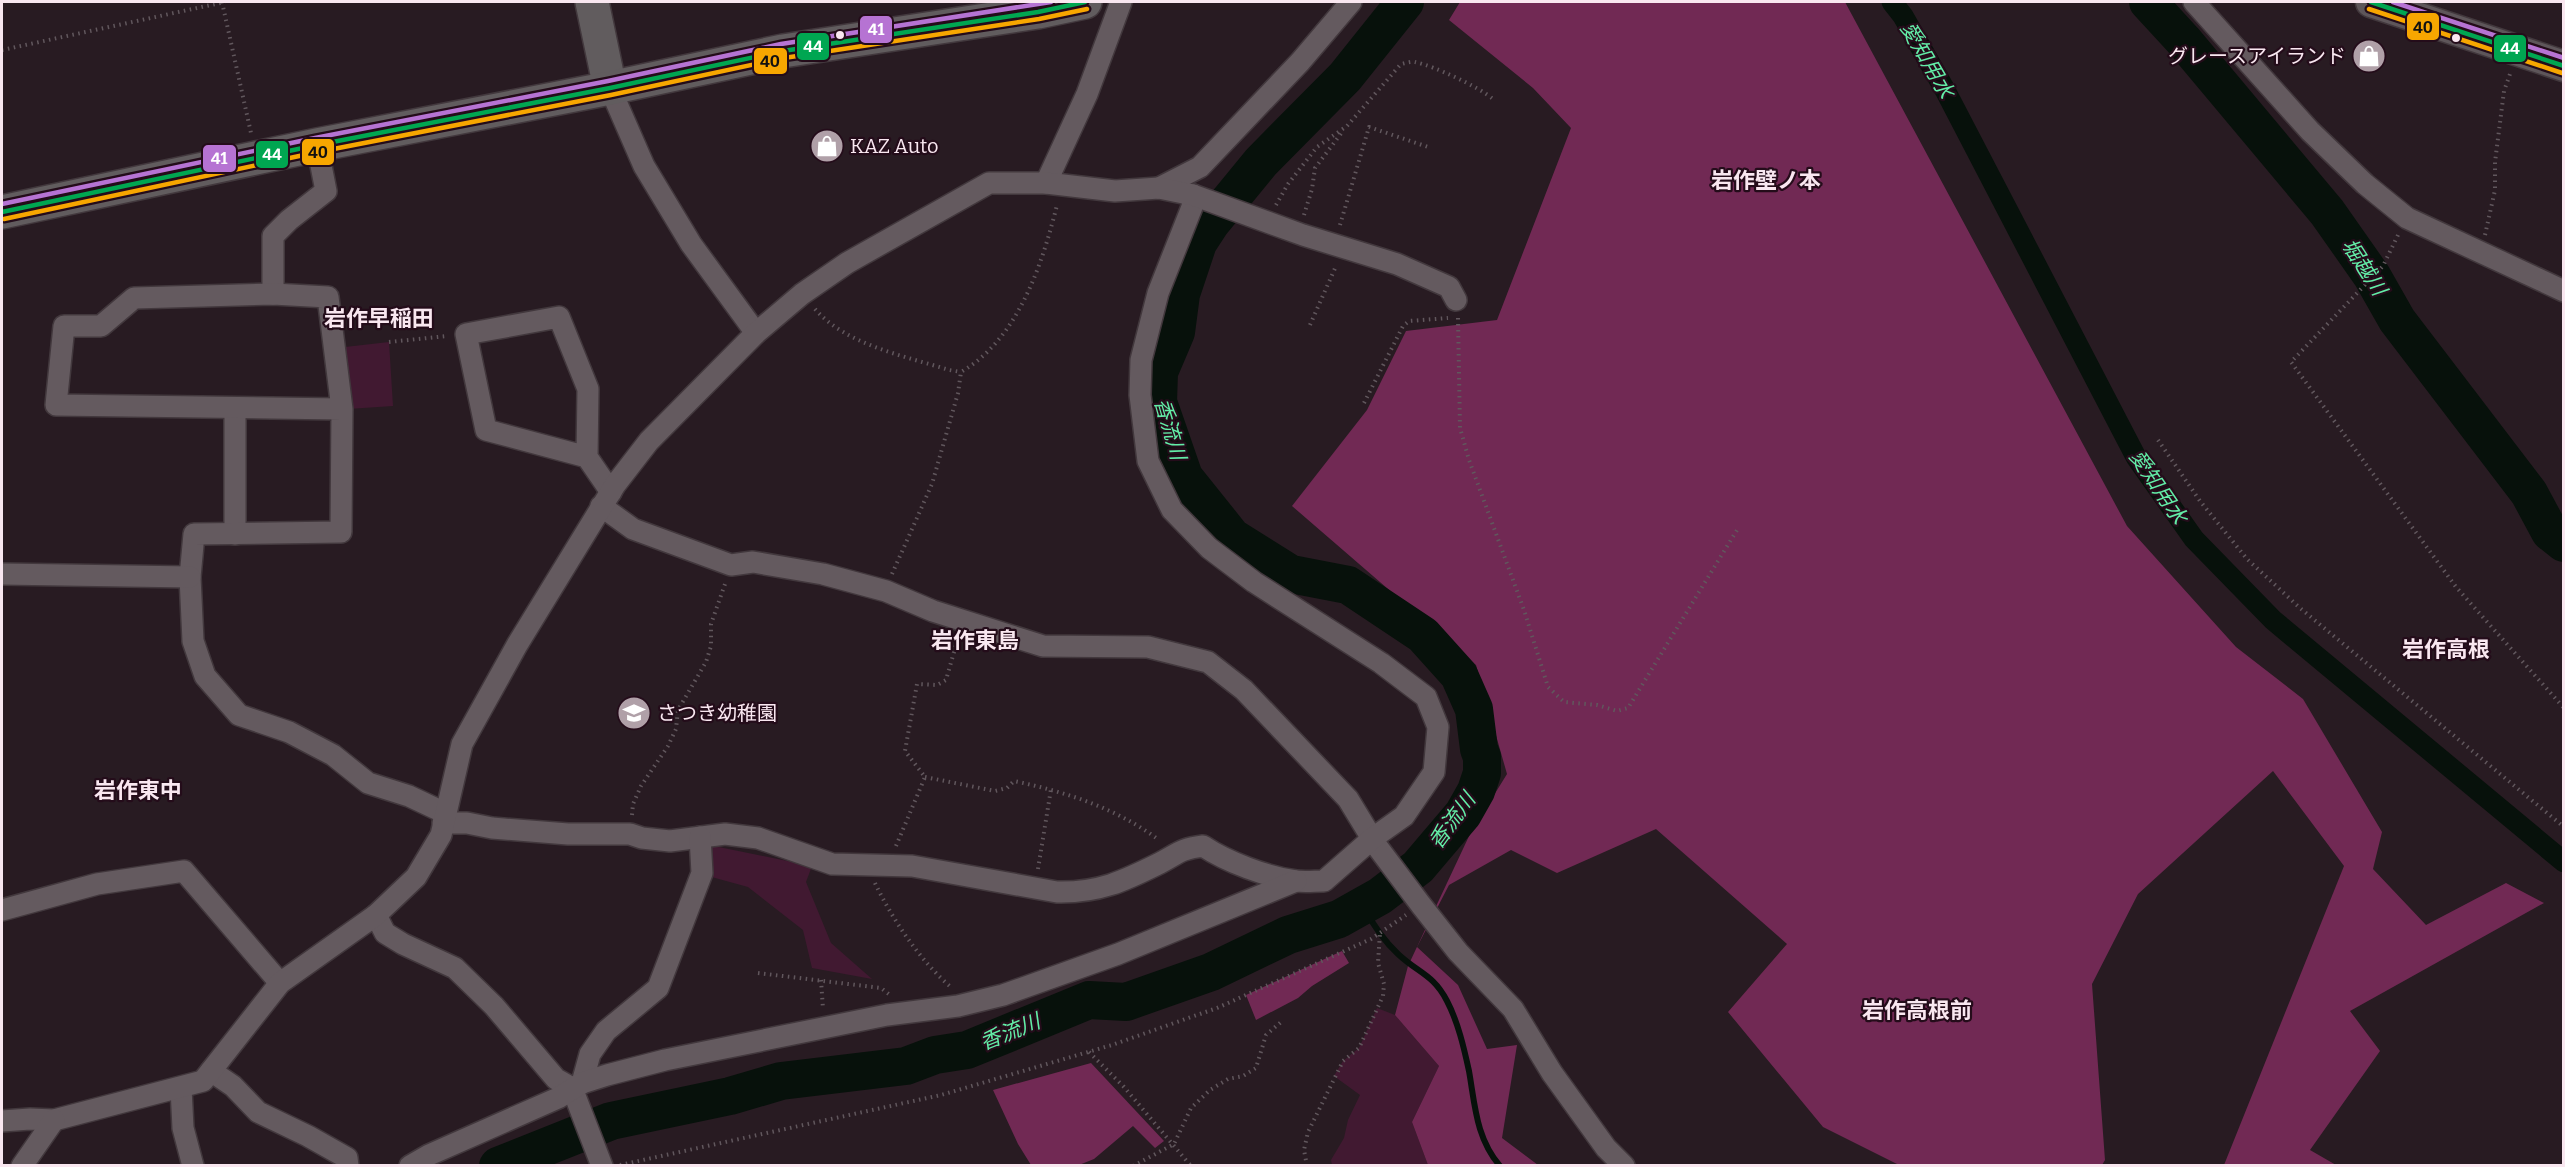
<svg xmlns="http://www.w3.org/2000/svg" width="2565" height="1167" viewBox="0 0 2565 1167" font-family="Bitter,'Noto Sans JP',serif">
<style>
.green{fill:#411931}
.forest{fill:#712954}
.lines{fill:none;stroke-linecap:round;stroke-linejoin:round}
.stream{stroke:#07110b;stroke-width:6}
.canal{stroke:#07110b;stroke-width:21}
.river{stroke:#07110b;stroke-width:38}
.minor-casing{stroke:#42383d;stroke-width:24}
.secondary-casing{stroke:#42383d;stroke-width:33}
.primary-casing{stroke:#42383d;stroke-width:36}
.path{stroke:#61575d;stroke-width:4;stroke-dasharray:1.5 4.5;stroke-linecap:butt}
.minor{stroke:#645a5f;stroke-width:21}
.secondary{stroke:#5e565a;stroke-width:30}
.primary{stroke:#615c5e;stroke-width:33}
.bus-1-casing{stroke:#240c1a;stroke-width:9}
.bus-2-casing{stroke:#240c1a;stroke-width:9}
.bus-3-casing{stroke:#240c1a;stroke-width:9}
.bus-1{stroke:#00a651;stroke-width:4.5}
.bus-2{stroke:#f7a600;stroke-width:4.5}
.bus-3{stroke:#b673d3;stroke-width:4.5}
.bus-dot{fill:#f9e7f0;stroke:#240c1a;stroke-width:2}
.labels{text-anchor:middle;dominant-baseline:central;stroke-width:4.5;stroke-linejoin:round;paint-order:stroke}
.poi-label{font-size:20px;fill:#f9e7f0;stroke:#240c1a;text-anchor:start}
.water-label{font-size:21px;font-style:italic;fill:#63eda7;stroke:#240c1a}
.quarter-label{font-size:22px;font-weight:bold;fill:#f9e7f0;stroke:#240c1a}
.line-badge{stroke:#240c1a;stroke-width:2}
.badge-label{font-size:16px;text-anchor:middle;font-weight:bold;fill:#fff}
.pale-badge-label{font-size:16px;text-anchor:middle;font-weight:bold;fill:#111}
</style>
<rect width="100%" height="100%" fill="#281b22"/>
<g class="green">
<path d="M 389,342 L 393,406 L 348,409 L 345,347 Z"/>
<path d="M 709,845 L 812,866 L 806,882 L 831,943 L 872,979 L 812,968 L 803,930 L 748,887 L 708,876 Z"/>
<path d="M 1377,1008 L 1395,1015 L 1439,1066 L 1412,1122 L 1428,1165 L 1332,1165 L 1331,1160 L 1344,1138 L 1348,1120 L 1360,1095 L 1334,1076 L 1343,1061 L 1359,1048 Z"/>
</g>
<g class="forest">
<path d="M 1460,2 L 1845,2 L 2127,526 L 2236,647 L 2303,699 L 2382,832 L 2373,869 L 2426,925 L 2506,883 L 2544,903 L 2350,1011 L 2380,1051 L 2310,1150 L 2336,1165 L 2224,1165 L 2344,866 L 2273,771 L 2138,894 L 2092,984 L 2105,1160 L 2102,1165 L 1899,1165 L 1823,1127 L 1728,1012 L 1787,944 L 1656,829 L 1557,873 L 1511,850 L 1449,885 L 1417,947 L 1458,985 L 1487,1049 L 1517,1045 L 1502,1138 L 1538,1165 L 1428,1165 L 1412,1122 L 1439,1066 L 1395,1015 L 1408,966 L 1470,834 L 1507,774 L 1476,665 L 1292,506 L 1367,410 L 1406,331 L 1497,320 L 1571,128 L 1533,88 L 1449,20 Z"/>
<path d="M 1342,951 L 1349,963 L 1312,986 L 1298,998 L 1256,1020 L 1246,995 Z"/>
<path d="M 1091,1063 L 1164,1141 L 1155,1148 L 1133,1126 L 1094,1159 L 1079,1165 L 1031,1165 L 1018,1144 L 993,1090 Z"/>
</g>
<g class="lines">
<path class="stream" d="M 1363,906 C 1372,923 1384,941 1398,954 C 1418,973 1433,974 1447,1001 C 1458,1022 1464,1048 1469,1071 C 1475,1105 1476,1138 1500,1166"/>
<path class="canal" d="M 1892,2 L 1903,16 L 1945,90 L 2136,457 L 2194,539 L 2273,620 L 2564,862"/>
<g class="river">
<path d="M 2148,2 L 2183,40 L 2327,212 L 2372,276 L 2397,320 L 2529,493 L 2550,532 L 2564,543"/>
<path d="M 498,1166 L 611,1121 L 730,1096 L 781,1081 L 906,1066 L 935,1055 L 967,1050 L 1089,1000 L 1126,1002 L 1211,972 L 1288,935 L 1339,919 L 1380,896 L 1418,867 L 1463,814 L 1476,791 L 1482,773 L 1482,757 L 1479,749 L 1474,709 L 1459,675 L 1423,635 L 1348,585 L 1291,574 L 1232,537 L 1184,477 L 1158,402 L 1159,372 L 1176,332 L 1181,294 L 1198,243 L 1211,223 L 1261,162 L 1345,77 L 1405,2"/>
</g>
<defs>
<g id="minor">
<path d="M 2194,2 L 2310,131 L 2365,184 L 2407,218 L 2564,291"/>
<path d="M 610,88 L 644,166 L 691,244 L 756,333"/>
<path d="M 1046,183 L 1087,94 L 1121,2"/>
<path d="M 1159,188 L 1200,167 L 1300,62 L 1351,2"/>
<path d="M 273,294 L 273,236 L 289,220 L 326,191 L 317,145"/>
<path d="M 235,408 L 235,534"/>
<path d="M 342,409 L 56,405 L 64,326 L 101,326 L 134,298 L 273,294 L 328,297 L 342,409 L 341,532 L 194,534 L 190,577 L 193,641 L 205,676 L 239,715 L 289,732 L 333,755 L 368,783 L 409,796 L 445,813"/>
<path d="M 587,457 L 588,389 L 559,317 L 466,334 L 486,430 L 587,457 L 611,492"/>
<path d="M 601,506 L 633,529 L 731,565 L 753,562 L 823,574 L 886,591 L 933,611 L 1043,646 L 1148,647 L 1208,662 L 1244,690 L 1348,799 L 1376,845 L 1421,905 L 1458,952 L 1513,1009 L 1552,1073 L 1606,1148 L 1624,1166"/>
<path d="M 2,574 L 190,577"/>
<path d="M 443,823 L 467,823 L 492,828 L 568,834 L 630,834 L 642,838 L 670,841 L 725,834 L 758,838 L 832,864 L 912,866 L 1057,892 C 1099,893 1124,881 1160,863 C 1179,853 1180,849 1203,846 C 1227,862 1267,877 1296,881 C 1305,882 1315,881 1324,881 L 1373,838 L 1404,816 L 1434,772 L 1438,727 L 1426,697 L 1381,663 L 1254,582 L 1209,548 L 1172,510 L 1148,461 L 1140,395 L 1141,360 L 1158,293 L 1192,207 L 1193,195"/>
<path d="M 2,910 L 97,884 L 184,871 L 280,983"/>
<path d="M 376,915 L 385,933 L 403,944 L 455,968 L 494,1006 L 556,1079 L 572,1088 L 602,1166"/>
<path d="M 211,1071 L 233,1086 L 258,1112 L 308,1136 L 347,1158 L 348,1166"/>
<path d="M 582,1083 L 590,1054 L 606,1031 L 658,988 L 702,873 L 700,837"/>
<path d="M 181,1088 L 183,1128 L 193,1166"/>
<path d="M 2,1121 L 30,1119 L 54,1120 L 203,1081 L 280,983 L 376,915 L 416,877 L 441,835 L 462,744 L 517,645 L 615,485 L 649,441 L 756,333 L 802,294 L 847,263 L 989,183 L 1046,183 L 1115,191 L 1159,188 L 1193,195 L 1303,235 L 1397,264 L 1449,287 L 1456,300"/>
<path d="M 22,1166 L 54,1120"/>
<path d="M 410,1166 L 429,1155 L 558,1098 L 582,1083 L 607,1075 L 665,1060 L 887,1015 L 958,1006 L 1003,995 L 1118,954 L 1296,881"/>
</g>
<path id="secondary" d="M 2371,2 L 2564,66"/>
<g id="primary">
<path d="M 592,2 L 610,88"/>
<path d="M 2,212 L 317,145 L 610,88 L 783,51 L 1038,12 L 1085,2"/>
</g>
</defs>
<use href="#minor" class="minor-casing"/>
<use href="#secondary" class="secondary-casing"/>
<use href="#primary" class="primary-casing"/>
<g class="path">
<path d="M 222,2 L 251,133"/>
<path d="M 2,50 L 225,2"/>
<path d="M 1276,205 L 1288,184 L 1317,147 L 1347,126 L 1401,64 C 1406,63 1411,61 1415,62 C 1434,66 1479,87 1493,99"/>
<path d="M 1304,215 L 1312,189 L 1315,168 L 1343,131"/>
<path d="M 1340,225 L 1369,127 L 1431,148"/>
<path d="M 2398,235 L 2383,266 L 2291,362 L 2456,587 L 2564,708"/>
<path d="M 2485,235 L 2495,190 L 2495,162 L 2504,91 L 2510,74"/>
<path d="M 815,309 C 846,345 905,356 949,370 L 961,372"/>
<path d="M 1458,318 L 1460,428 L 1469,460 L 1524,610 L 1548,687 L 1564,702 L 1597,705 L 1617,711 L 1628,708 L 1737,530"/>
<path d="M 1310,325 L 1336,266"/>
<path d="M 389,342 L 447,336"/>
<path d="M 1364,403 L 1403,326 L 1409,321 L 1448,318"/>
<path d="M 2158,440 L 2200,501 L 2247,559 L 2300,608 L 2564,827"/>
<path d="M 892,574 L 932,484 L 958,393 L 961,372 C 1018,339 1042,265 1057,205"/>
<path d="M 925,777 L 995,791 L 1007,788 L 1014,781 C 1066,792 1116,808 1159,840"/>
<path d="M 632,815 L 633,804 L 641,786 L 668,746 L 676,729 L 678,710 L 706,662 L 711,646 L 711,624 L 725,584"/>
<path d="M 896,846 L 925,777 L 905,751 L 917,684 L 937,685 L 946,680 L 958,638"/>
<path d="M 1038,869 L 1051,789"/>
<path d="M 875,883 C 892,919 921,962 952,988"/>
<path d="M 758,973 L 881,988 L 890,995"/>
<path d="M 821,980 L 823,1009"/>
<path d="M 1089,1052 L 1124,1087 L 1191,1166"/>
<path d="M 620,1165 L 941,1095 L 1112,1045 L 1217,1008 L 1371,939 L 1406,915"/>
<path d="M 1133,1166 L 1174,1144 L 1191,1108 L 1210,1090 L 1228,1079 L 1243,1076 L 1256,1068 L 1266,1035 L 1281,1022"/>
<path d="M 1307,1166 L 1304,1150 L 1308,1132 L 1343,1061 L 1359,1048 L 1383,996 L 1384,984 L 1378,963 L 1380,933"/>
</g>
<use href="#minor" class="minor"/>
<use href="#secondary" class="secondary"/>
<use href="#primary" class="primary"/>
<defs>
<g id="bus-1">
<path d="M 2371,2 L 2564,66"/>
<path d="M 2,212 L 317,145 L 610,88 L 783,51 L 1038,12 L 1085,2"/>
</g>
<g id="bus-2">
<path d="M 2369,9 L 2562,73"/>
<path d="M 4,219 L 318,152 L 611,95 L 784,58 L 1039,19 L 1087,9"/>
</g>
<g id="bus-3">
<path d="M 2393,2 L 2564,58"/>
<path d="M 2,204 L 315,138 L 608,81 L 781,44 L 1051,2"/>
</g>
</defs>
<use href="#bus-1" class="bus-1-casing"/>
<use href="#bus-2" class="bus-2-casing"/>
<use href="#bus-3" class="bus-3-casing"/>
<use href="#bus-1" class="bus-1"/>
<use href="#bus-2" class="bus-2"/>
<use href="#bus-3" class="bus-3"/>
</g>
<defs>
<symbol id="shop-disc" viewBox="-11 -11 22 22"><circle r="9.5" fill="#b0a0a8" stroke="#240c1a"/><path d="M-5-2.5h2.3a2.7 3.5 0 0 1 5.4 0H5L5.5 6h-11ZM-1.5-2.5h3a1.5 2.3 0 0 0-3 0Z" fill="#fff"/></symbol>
<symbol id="school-disc" viewBox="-11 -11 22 22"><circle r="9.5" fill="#b0a0a8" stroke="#240c1a"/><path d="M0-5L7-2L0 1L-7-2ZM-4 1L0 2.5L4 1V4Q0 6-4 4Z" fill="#fff"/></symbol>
</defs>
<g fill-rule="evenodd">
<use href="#shop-disc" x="2350" y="37" width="38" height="38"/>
<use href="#shop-disc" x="808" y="127" width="38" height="38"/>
<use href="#school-disc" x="615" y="694" width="38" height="38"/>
</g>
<g class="bus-dot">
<circle cx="840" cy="35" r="5"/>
<circle cx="2456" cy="38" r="5"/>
</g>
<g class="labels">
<g class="poi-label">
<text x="2346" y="56" text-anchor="end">グレースアイランド</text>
<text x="850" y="146">KAZ Auto</text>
<text x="657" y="713">さつき幼稚園</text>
</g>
<g class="water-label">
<text transform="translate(1927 60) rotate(60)">愛知用水</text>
<text transform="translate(2364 267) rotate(57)">堀越川</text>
<text transform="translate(1170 429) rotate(74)">香流川</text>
<text transform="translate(2158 487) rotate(56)">愛知用水</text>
<text transform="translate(1452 821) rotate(-54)">香流川</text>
<text transform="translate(1010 1032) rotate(-22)">香流川</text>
</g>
<g class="quarter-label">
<text x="1766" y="180">岩作壁ノ本</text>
<text x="379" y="318">岩作早稲田</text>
<text x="975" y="640">岩作東島</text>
<text x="2446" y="649">岩作高根</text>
<text x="138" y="790">岩作東中</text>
<text x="1917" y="1010">岩作高根前</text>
</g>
</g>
<g class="line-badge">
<rect x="2406" y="12" width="34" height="29" rx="6" fill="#f7a600"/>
<rect x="859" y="15" width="34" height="29" rx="6" fill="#b673d3"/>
<rect x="796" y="32" width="34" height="29" rx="6" fill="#00a651"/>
<rect x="2493" y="34" width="34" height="29" rx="6" fill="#00a651"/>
<rect x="753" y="47" width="35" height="28" rx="6" fill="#f7a600"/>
<rect x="301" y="138" width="34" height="28" rx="6" fill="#f7a600"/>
<rect x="255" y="140" width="34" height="29" rx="6" fill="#00a651"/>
<rect x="202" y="144" width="35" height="29" rx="6" fill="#b673d3"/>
</g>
<g class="badge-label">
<text x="876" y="35">41</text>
<text x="813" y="52">44</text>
<text x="2510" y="54">44</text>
<text x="272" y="160">44</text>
<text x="219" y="164">41</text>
</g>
<g class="pale-badge-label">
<text x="2423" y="33">40</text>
<text x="770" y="67">40</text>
<text x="318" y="158">40</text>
</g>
<rect width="2565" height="1167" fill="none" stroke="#f9e7f0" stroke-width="6"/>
</svg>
